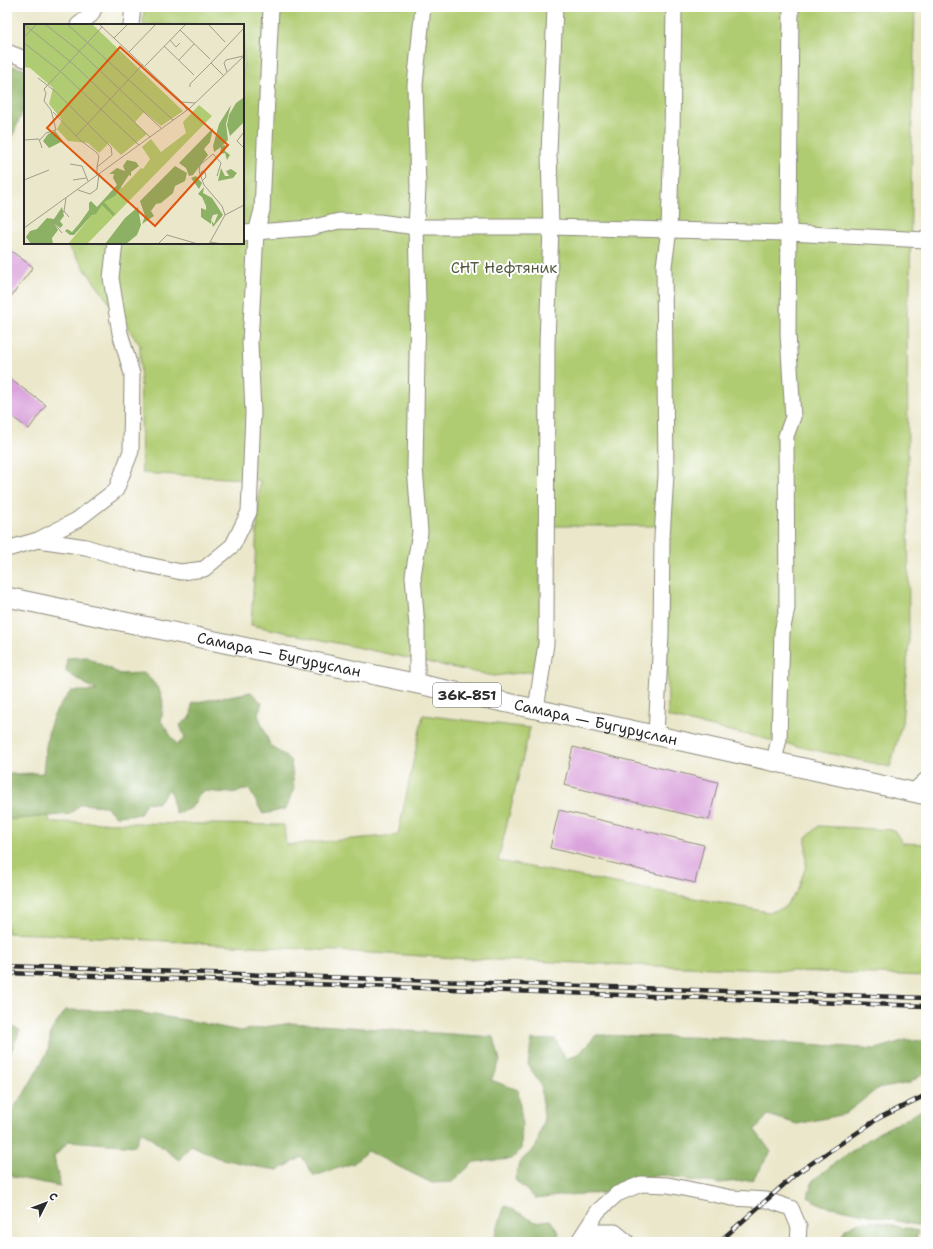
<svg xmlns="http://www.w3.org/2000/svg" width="933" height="1249" viewBox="0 0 933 1249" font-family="'Shantell Sans',sans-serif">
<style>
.green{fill:#b0cc72;stroke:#6e7c4e}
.forest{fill:#8cb064;stroke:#5c6e48}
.building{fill:#daa3dc}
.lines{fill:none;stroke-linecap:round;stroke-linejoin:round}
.minor-casing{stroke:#8b897b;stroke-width:17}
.major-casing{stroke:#8b897b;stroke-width:21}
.minor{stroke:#fff;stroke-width:15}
.major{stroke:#fff;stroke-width:19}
.rail-casing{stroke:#2b2b2b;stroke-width:4.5}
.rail{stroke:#fff;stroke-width:3;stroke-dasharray:9;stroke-linecap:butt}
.labels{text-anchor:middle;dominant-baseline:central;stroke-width:4;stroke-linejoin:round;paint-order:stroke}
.shield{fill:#fff;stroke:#6b6b6b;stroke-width:1}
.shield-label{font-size:14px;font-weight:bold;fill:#2b2b2b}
.park-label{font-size:15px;fill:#535b40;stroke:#fff}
.street-label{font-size:15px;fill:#2b2b2b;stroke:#fff}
.inset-road{fill:none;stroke:#9e9c8b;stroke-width:1}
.view{fill:#df570e;fill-opacity:0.15;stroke:#df570e;stroke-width:2}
.inset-edge{fill:none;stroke:#2b2b2b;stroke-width:2}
</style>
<rect width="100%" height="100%" fill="#fff"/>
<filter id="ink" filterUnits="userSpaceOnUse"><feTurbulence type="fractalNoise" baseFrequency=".025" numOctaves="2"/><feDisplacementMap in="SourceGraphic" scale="8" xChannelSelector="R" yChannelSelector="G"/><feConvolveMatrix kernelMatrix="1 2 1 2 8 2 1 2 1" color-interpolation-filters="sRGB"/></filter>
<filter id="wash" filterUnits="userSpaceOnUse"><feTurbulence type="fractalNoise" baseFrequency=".012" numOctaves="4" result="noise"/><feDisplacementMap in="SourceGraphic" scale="16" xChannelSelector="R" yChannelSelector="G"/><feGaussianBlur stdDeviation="0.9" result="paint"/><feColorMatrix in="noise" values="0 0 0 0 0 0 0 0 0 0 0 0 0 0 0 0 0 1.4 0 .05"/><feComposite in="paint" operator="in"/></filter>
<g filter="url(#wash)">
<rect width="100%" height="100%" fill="#ebe7cb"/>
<g class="green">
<path d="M 144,7 L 915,7 L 912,126 L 910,292 L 907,302 L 909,642 L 902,723 L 890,767 L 668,717 L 666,526 L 539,526 L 541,642 L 536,671 L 493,676 L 251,625 L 260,480 L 142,473 L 140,345 L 66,243 L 243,243 L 243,25 L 143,25 Z"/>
<path d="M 423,715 L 530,728 L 498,861 L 768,912 L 784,908 L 798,889 L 806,866 L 806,837 L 819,826 L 894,830 L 902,843 L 926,844 L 926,976 L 473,959 L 64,935 L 7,933 L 7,774 L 37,773 L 50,822 L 284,825 L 286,845 L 398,835 Z"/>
</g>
<g class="forest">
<path d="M 7,65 L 25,69 L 25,88 L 22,113 L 8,147 L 9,176 L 7,175 Z"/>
<path d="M 87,657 L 120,674 L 145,673 C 161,691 166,696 161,721 L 177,745 L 185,738 L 180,725 L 191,717 L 192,703 L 251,692 L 262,703 L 258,715 L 270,745 L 291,761 L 294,788 L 286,809 L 263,814 L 249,789 L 231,793 L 202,791 L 191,808 L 176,814 L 170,789 L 157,803 L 146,802 L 140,814 L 116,816 L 105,806 L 81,804 L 70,814 L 7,820 L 7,776 L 43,773 C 45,756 46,737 52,720 C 56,709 64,700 71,691 L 97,691 L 66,672 L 67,658 Z"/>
<path d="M 66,1010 L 130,1011 L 197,1022 L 240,1031 L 291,1023 L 494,1037 L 500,1061 L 491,1080 L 518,1090 L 522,1121 L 521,1149 L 512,1159 L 474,1162 L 452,1182 L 432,1183 L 367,1151 L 354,1163 L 314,1176 L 302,1157 L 279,1170 L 258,1167 L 218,1158 L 191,1145 L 179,1160 L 141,1131 L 135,1146 L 69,1141 L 54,1157 L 60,1186 L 13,1177 L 7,1171 L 7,1117 L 24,1094 L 48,1051 L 51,1031 Z"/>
<path d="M 7,1024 L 20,1030 L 10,1054 L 7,1057 Z"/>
<path d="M 596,1035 L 725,1038 L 876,1049 L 906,1040 L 926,1041 L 926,1072 L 910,1083 L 877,1089 L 845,1114 L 797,1124 L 768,1115 L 755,1130 L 771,1152 L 752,1180 L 718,1183 L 694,1181 L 662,1175 L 627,1182 L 603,1193 L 565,1195 L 536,1199 L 515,1180 L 519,1163 L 536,1147 L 544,1118 L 541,1085 L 528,1065 L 532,1040 L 555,1039 L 566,1059 L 580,1053 Z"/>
<path d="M 926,1108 L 926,1227 L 822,1205 L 808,1197 L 813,1180 L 840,1159 L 878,1133 Z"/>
<path d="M 505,1205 L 535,1222 L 550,1220 L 559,1232 L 557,1242 L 493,1242 Z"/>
<path d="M 859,1222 L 879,1222 L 918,1231 L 916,1239 L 913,1242 L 839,1242 L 845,1229 Z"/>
</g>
<g id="blocks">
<g class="building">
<path d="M 7,248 L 33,267 L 7,302 Z"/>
<path d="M 7,377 L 46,405 L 29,429 L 7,413 Z"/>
<path d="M 573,747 L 718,782 L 709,820 L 564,785 Z"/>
<path d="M 559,810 L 704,845 L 695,883 L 550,848 Z"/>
</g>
</g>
</g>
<g filter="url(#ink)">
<use href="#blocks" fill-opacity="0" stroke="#8b897b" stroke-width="1"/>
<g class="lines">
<defs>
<g id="minor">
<path d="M 78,25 L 91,15 L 95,7"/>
<path d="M 131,25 L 133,7"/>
<path d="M 7,52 L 25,59"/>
<path d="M 243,233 L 310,228 L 339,221 L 379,222 L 416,227 L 551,227 L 788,233 L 926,240"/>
<path d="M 38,540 L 77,520 L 116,490 L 131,451 L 132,374 L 120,333 L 111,278 L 115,243"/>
<path d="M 7,549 L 38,540 L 86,547 L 134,562 L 181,572 L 204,569 L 233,545 L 249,512 L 253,413 L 250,343 L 256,233 L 262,210 L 271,7"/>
<path d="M 417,684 L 417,627 L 413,576 L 420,532 L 415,467 L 418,303 L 416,227 L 418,187 L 415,85 L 423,7"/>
<path d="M 536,709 L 546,644 L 547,343 L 551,227 L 549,153 L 555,7"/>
<path d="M 656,735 L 661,635 L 662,537 L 666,475 L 664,266 L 669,230 L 672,134 L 674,7"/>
<path d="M 774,761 L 779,739 L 782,632 L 787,608 L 786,436 L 793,417 L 788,334 L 791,7"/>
<path d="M 913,792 L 926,780"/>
<path d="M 580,1241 L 594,1232 L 615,1232 L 627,1242"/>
<path d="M 578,1242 L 598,1211 L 617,1194 L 641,1184 L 668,1185 L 732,1198 L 767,1200 L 791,1208 L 799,1227 L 798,1242"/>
</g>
<g id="major">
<path id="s1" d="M 7,597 L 536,709 L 926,795"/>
</g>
</defs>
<use href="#minor" class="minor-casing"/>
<use href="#major" class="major-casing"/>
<use href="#minor" class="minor"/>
<use href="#major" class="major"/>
<defs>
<g id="rail">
<path d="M 7,966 L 926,998"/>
<path d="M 7,973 L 926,1006"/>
<path d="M 719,1242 L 797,1173 L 879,1118 L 926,1095"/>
</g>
</defs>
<use href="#rail" class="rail-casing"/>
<use href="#rail" class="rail"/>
</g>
</g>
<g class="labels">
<rect class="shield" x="433" y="683" width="68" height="24" rx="3"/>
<g class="shield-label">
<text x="467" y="695">36К-851</text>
</g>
<g class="park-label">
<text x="504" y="268">СНТ Нефтяник</text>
</g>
<g class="street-label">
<text stroke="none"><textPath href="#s1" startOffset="278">Самара — Бугуруслан</textPath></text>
<text stroke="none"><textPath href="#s1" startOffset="602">Самара — Бугуруслан</textPath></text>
</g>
</g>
<g transform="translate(24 24)">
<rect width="220" height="220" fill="#ebe7cb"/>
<path d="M 0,0 L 68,0 L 159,87 L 137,102 L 120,88 L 111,98 L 123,110 L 97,131 L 85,119 L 75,129 L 64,119 L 44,117 L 33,105 L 38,96 L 25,80 L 29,64 L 6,44 L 0,43 ZM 175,81 L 188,92 L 63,220 L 44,220 L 93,161 L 98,164 L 117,144 L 119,145 L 126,135 L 118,123 L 127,115 L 137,128 L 162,109 L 159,98 Z" fill="#b0cc72"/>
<path d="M 219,74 L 220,98 L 206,112 L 203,101 L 205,91 L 212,79 ZM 207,81 L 202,100 L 204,116 L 198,122 L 201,121 L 201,127 L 206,131 L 203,136 L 201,129 L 196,130 L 197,123 L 190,128 L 189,122 L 195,100 ZM 189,104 L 186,118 L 180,125 L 184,131 L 169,151 L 165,152 L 162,144 L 155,139 ZM 31,107 L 39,117 L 25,124 L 19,117 L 24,110 ZM 103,136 L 112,138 L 115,142 L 107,148 L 107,152 L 105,151 L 91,172 L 80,178 L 91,190 L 89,192 L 78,181 L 72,190 L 68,191 L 50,211 L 46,211 L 41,207 L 43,205 L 48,208 L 55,200 L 65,186 L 65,179 L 67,177 L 73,183 L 93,161 L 89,154 L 90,150 L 85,150 L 93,144 L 101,147 L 99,142 ZM 151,142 L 163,149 L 161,157 L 151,162 L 149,169 L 137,179 L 132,180 L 127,187 L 130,192 L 118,200 L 121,192 L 116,177 ZM 197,144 L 201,152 L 205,152 L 202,147 L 207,145 L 213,149 L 209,154 L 194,157 ZM 172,152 L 178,159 L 175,165 L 167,154 ZM 180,163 L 179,169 L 188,174 L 199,191 L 189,203 L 187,196 L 190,200 L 194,190 L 189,191 L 187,196 L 187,200 L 177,193 L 177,184 L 182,186 L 182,182 L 178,173 L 174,170 ZM 38,183 L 40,192 L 36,197 L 39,201 L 36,204 L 30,199 L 34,206 L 28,214 L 29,220 L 7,220 L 2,213 L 6,207 L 13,205 L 23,194 L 30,195 ZM 114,183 L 117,201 L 113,211 L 102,220 L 81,220 L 101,194 Z" fill="#8cb064"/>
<path class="inset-road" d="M 0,0 L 49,40 L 126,113M 21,0 L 55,27 L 138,105M 43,0 L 149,96M 75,0 L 158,78 L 163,86M 184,0 L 201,18M 156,6 L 186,35M 0,13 L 13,0M 90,14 L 104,0M 146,16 L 152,23 L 156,19M 0,19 L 36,47 L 115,121M 140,22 L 170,51M 105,28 L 132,0M 155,36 L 170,20M 187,39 L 220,4M 121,42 L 162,0M 203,48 L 200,39 L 202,36 L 219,32M 14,54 L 32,68 L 87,123 L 88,131 L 73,143 L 73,151M 166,63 L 166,60 L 187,39 L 200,52M 158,78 L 171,79M 29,88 L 56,116 L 72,128 L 75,132 L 73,143M 219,109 L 213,117 L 220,124M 52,112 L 119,40M 0,116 L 15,115 L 18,124M 16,116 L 22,109 L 32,106 L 27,86 L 20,77 L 22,69 L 20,65 L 78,3M 46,140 L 58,142 L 64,157M 176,151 L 178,147 L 181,148 L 182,153 L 178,157M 193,152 L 197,139 L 189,130 L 176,141 L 175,147 L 180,161 L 198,182 L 201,191M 0,156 L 25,146M 49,156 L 62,154M 54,166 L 66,170 L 73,165 L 75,150M 42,174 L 40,187 L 45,193M 0,204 L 166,84 L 220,32M 38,209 L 30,199 L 40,187M 186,218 L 198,220M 134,220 L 143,211 L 174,220M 185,220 L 201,191 L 220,181"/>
<path class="view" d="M 96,23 L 204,121 L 131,202 L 23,104 Z"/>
<rect width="220" height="220" class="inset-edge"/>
</g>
<rect width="933" height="1249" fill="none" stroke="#fff" stroke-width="24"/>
<g transform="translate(46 1203) rotate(48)" stroke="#ffffff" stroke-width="3" paint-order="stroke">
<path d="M0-3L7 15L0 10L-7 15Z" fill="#2b2b2b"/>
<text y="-6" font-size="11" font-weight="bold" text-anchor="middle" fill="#2b2b2b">С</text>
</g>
</svg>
